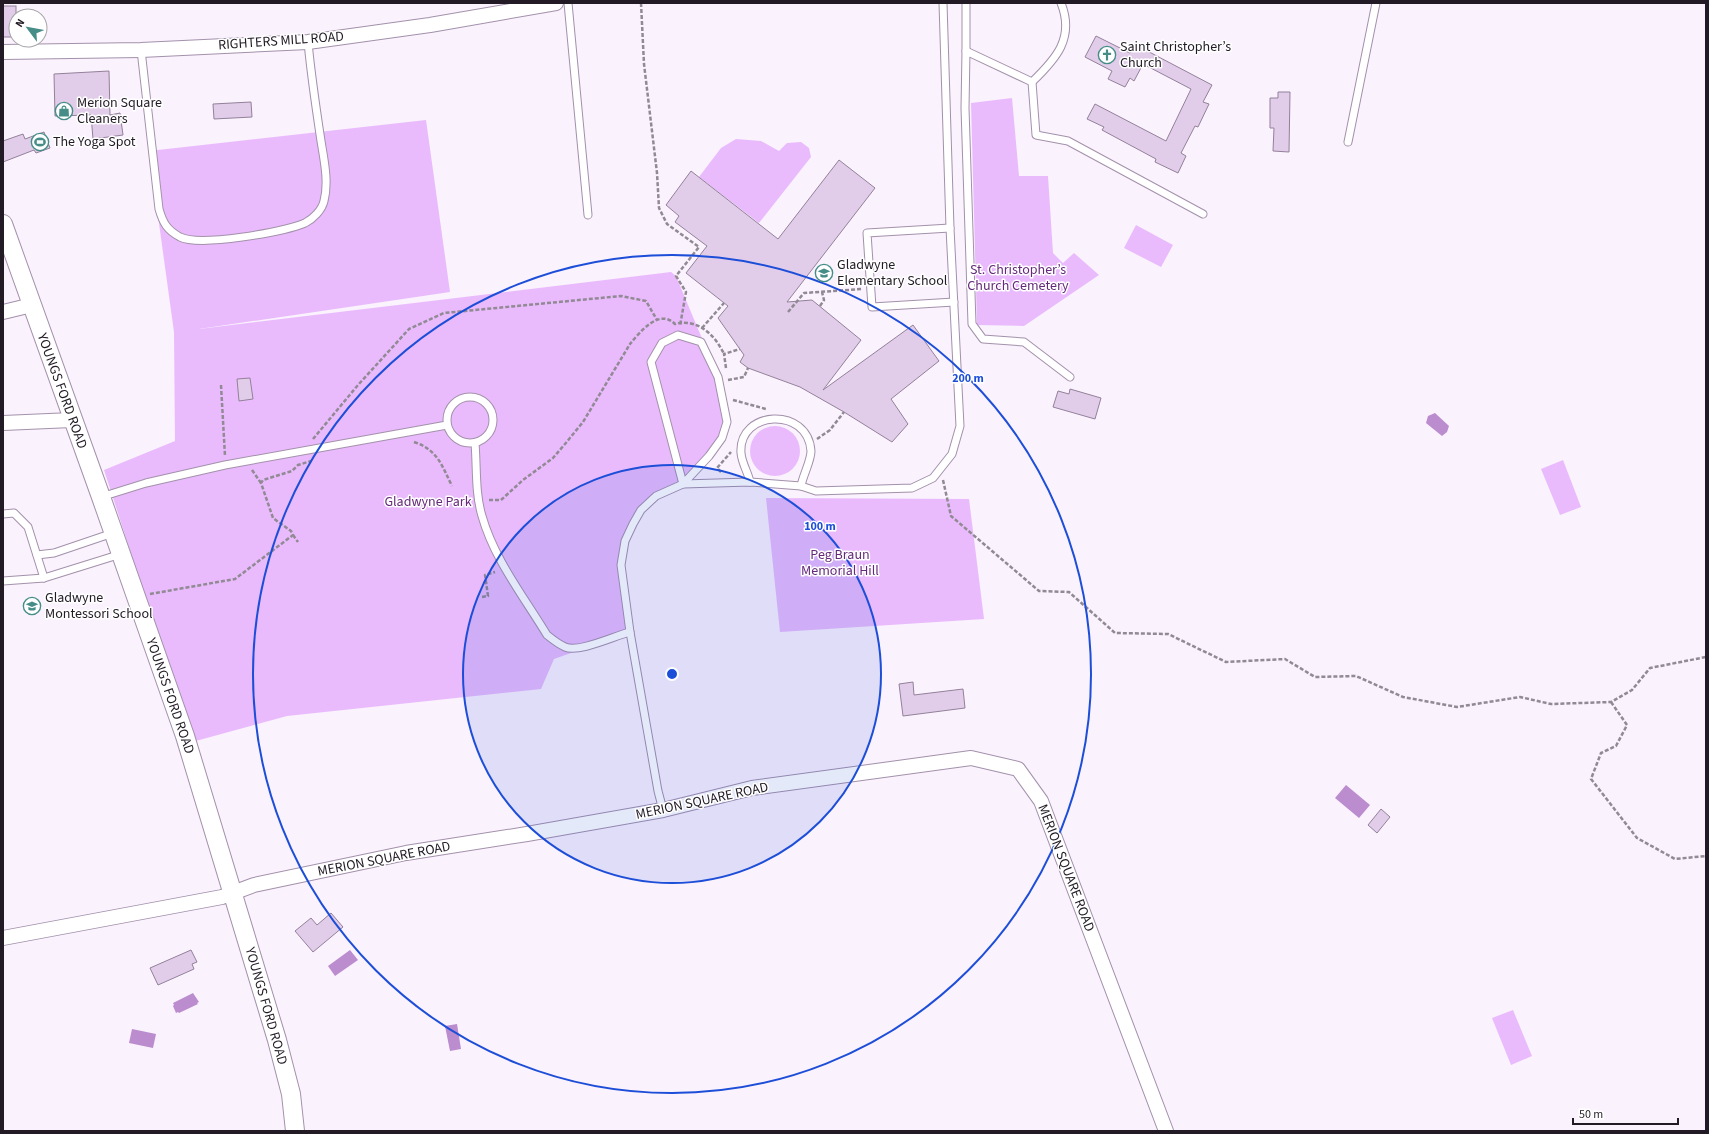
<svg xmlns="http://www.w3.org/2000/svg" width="1709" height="1134" viewBox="0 0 1709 1134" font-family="'Source Sans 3',sans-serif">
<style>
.green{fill:#e9bbfc}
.water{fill:#bb8cce}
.building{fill:#e1cde9;stroke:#93819a}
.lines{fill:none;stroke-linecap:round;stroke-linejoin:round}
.service-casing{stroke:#a391ab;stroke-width:9}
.minor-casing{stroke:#a391ab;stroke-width:16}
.tertiary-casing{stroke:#a391ab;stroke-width:20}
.path{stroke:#918a94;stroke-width:2.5;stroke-dasharray:4 2;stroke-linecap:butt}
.service{stroke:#fff;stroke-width:7}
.minor{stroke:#fff;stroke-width:14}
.tertiary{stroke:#fff;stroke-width:18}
.ring{fill:none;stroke:#1d4ed8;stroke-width:2}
.labels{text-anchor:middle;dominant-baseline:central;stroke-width:3;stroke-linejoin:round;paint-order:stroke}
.street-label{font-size:14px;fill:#221b25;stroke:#fff}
.poi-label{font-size:14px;fill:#221b25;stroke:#fff;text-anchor:start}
.park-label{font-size:14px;fill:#642a79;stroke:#fff}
.centre{fill:#1d4ed8;stroke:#fff;stroke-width:2}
.ring-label{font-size:12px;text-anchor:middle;font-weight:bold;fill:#1d4ed8;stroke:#fff;stroke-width:3;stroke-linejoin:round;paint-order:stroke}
</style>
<rect width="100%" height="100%" fill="#faf2fd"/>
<g class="green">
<path d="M 1012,98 L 1019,176 L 1048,176 L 1053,253 L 1063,263 L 1074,253 L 1099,275 L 1024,326 L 977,325 L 971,103 Z"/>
<path d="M 426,120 L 450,292 L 199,329 L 671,272 L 676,276 L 718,377 L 727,422 L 722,438 L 683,484 L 656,496 L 633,524 L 621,565 L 630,632 L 554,659 L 541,689 L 287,716 L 192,742 L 104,470 L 175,441 L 174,332 L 149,151 Z"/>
<path d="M 736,139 L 761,141 L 779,151 L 787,143 L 801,142 L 809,148 L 811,157 L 759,223 L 699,177 L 721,148 Z"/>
<path d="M 1136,225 L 1173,245 L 1161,267 L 1124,248 Z"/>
<circle cx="775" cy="451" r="25"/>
<path d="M 1563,460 L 1581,507 L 1560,515 L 1541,469 Z"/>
<path d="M 766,498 L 969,499 L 984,619 L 780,632 Z"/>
<path d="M 1513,1010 L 1532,1056 L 1511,1065 L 1492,1018 Z"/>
</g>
<g class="water">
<path d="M 1435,413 L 1449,426 L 1447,432 L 1442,436 L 1426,423 L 1428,416 Z"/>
<path d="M 1346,785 L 1370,805 L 1359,818 L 1335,798 Z"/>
<path d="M 350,950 L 358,960 L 335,976 L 328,966 Z"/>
<path d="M 193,993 L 199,1002 L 197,1003 L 198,1004 L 179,1013 L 178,1012 L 176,1013 L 173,1006 L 174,1005 L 173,1003 Z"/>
<path d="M 457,1024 L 461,1049 L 450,1051 L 445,1026 Z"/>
<path d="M 132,1029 L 156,1034 L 153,1048 L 129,1043 Z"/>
</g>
<g class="building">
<rect x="3" y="6" width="13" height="31"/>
<path d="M 1096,36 L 1130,53 L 1134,44 L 1212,85 L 1203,102 L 1209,104 L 1198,127 L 1195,126 L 1181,153 L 1186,156 L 1178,173 L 1155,162 L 1156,159 L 1102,130 L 1104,127 L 1087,119 L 1095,104 L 1166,141 L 1191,89 L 1143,64 L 1134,81 L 1130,78 L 1125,87 L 1108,79 L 1112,71 L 1085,57 Z"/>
<path d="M 109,71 L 110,115 L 120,113 L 123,135 L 93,139 L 91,115 L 55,116 L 54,74 Z"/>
<path d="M 1278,92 L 1290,92 L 1289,152 L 1273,151 L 1274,128 L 1270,128 L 1270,98 L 1278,98 Z"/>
<path d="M 251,102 L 252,117 L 214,119 L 213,104 Z"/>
<path d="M 44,132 L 50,148 L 36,153 L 34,150 L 3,162 L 3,141 L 23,134 L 25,139 Z"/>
<path d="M 839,160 L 875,188 L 787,302 L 812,300 L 861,340 L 823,390 L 913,325 L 939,361 L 891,399 L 908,424 L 892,442 L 844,412 L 800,387 L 748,368 L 740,362 L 744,355 L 718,318 L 728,306 L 686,273 L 707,246 L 675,222 L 679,216 L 666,205 L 691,171 L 778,239 Z"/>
<path d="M 250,378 L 253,399 L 239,401 L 237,379 Z"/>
<path d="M 1070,389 L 1101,398 L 1095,419 L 1053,407 L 1058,391 L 1069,394 Z"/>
<path d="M 913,682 L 914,695 L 963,689 L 965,708 L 903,716 L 899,684 Z"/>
<path d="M 1381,809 L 1390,817 L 1377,833 L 1368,825 Z"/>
<path d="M 331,913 L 343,927 L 313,952 L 295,931 L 311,918 L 317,925 Z"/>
<path d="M 191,950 L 197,962 L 192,964 L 194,969 L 158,985 L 150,968 Z"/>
</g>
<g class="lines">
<defs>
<g id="service">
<path d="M 568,3 L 588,215"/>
<path d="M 966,3 L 966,51"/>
<path d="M 141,50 L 159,209 C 163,223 167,230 180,237 C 200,247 283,232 305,223 C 313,219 322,210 324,201 C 329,182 324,160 321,141 C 316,108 311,75 308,42"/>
<path d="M 1032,82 C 1056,59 1075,38 1061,3"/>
<path d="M 1348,142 L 1376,3"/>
<path d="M 950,228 L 867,233 L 872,307 L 954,302"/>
<path d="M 678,335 L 701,342 L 718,377 L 727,422 L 722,438 L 709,456 L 683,484 L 651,362 L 662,343 Z"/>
<path d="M 1070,377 L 1024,342 L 983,339 L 972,324 L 965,108 L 966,51 L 1032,82 L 1036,135 L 1068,141 L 1203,214"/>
<circle cx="470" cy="420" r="23"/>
<path d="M 475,443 C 477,467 475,493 482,516 C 494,559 524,597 547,635 C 552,639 558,644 565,647 C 579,653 614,636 630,632"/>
<path d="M 750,482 C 748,472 742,464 741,453 C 738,410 808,406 811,451 C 811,461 803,475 801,486"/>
<path d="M 101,497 L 146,483 L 225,465 L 447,425"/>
<path d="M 3,514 L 14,513 L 28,527 L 44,578"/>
<path d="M 37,555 L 54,553 L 113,533"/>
<path d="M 3,581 L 44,578 L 121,554"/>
<path d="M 663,810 L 658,791 L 630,632 L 621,565 L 625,541 L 633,524 L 641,510 L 656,496 L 683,484 L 750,482 L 801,486 L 816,491 L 912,488 L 933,478 L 952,454 L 960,426 L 950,228 L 943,3"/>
</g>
<g id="minor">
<path d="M 3,52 L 141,50 L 308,42 L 430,25 L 556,3"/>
<path d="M 3,312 L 32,305"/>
<path d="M 3,423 L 72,420"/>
<path d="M 3,938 L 222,897 L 254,885 L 406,853 L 527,834 L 663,810 L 752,788 L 971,758 L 1018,769 L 1041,801 L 1166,1131"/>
</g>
<path id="tertiary" d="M 3,224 L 101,497 L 185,736 L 277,1040 L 291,1094 L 295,1131"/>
</defs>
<use href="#service" class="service-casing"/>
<use href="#minor" class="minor-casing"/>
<use href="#tertiary" class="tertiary-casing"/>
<g class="path">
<path d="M 641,3 L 644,64 L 657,173 L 659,208 L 667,224 L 699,247 L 676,276 L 686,292 L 680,326"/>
<path d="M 820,306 L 824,300 L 822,292"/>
<path d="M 788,312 L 804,293 L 862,289"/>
<path d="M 702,328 L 724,303"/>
<path d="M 726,368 L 724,354 L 740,349"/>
<path d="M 728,380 L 744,377 L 748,368"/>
<path d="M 221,385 L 225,456"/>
<path d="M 733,400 L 766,409"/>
<path d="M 313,439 L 358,385 L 409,329 L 444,313 L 621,296 L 646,301 L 657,320"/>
<path d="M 817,439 L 830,430 L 844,412"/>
<path d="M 414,442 C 438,450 442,466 452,486"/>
<path d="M 252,470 L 261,483"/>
<path d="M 721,472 L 717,468 L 731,452"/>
<path d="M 943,480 L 951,516 L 1039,591 L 1069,592 L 1115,633 L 1168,634 L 1226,662 L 1285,659 L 1315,677 L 1356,676 L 1403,697 L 1457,707 L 1520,697 L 1551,704 L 1611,702 L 1632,690 L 1650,668 L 1706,657"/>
<path d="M 489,500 L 501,500 L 523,480 L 553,458 L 565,444 L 583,422 L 630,344 C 640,332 659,308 675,324 C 698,318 715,335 724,354"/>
<path d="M 293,535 L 298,542"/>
<path d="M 150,594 L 235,579 L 293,535 L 291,531 L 273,518 L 261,483 L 263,480 L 292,471 L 298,465 L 311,461"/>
<path d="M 482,597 L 488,596 L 485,575 L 495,572"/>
<path d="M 1611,702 L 1627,725 L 1616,746 L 1601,753 L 1591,779 L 1637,838 L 1675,859 L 1706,856"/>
</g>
<use href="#service" class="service"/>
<use href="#minor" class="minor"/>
<use href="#tertiary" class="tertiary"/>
</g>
<circle cx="672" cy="674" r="209" fill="#1d4ed8" fill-opacity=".12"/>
<g class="ring">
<circle cx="672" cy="674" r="209"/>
<circle cx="672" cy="674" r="419"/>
</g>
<defs>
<symbol id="church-ring" viewBox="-11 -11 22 22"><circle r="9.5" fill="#fff" stroke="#468d88" stroke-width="1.5"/><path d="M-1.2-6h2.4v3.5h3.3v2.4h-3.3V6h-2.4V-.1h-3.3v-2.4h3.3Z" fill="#468d88"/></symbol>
<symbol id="shop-ring" viewBox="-11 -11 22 22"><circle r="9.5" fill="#fff" stroke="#468d88" stroke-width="1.5"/><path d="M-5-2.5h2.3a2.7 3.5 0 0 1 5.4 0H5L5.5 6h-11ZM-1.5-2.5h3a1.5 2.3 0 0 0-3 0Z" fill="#468d88"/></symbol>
<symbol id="stadium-ring" viewBox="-11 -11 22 22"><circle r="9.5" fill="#fff" stroke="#468d88" stroke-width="1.5"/><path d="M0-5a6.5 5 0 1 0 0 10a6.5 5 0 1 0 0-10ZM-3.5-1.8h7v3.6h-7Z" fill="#468d88"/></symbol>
<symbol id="school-ring" viewBox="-11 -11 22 22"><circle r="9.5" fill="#fff" stroke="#468d88" stroke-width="1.5"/><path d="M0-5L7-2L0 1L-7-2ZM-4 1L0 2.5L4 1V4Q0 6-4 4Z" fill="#468d88"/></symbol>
</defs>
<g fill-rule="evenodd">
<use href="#church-ring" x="1097" y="45" width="20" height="20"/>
<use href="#shop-ring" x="54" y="101" width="20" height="20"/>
<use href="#stadium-ring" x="30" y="132" width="20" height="20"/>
<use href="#school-ring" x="814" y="263" width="20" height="20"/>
<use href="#school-ring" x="22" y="596" width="20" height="20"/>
</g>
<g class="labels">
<g class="street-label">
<text transform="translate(281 41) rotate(-4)">RIGHTERS MILL ROAD</text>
<text transform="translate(62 391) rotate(70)">YOUNGS FORD ROAD</text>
<text transform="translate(170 696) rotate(71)">YOUNGS FORD ROAD</text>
<text transform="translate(702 801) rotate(-12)">MERION SQUARE ROAD</text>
<text transform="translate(384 859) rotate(-11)">MERION SQUARE ROAD</text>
<text transform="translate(1066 868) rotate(69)">MERION SQUARE ROAD</text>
<text transform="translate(266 1006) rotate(74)">YOUNGS FORD ROAD</text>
</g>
<g class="poi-label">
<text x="1120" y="47">Saint Christopher’s<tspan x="1120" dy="16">Church</tspan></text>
<text x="77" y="103">Merion Square<tspan x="77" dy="16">Cleaners</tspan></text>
<text x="53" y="142">The Yoga Spot</text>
<text x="837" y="265">Gladwyne<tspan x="837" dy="16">Elementary School</tspan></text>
<text x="45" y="598">Gladwyne<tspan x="45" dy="16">Montessori School</tspan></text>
</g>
<g class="park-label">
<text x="1018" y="270">St. Christopher’s<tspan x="1018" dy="16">Church Cemetery</tspan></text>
<text x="428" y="502">Gladwyne Park</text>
<text x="840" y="555">Peg Braun<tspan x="840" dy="16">Memorial Hill</tspan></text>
</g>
</g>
<circle cx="672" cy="674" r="6" class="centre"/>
<g class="ring-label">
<text x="968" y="382">200 m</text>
<text x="820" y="530">100 m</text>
</g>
<rect width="1709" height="1134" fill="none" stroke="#221b25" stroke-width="8"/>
<g transform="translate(28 28) rotate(302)"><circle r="19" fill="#ffffff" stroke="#a7a4a8"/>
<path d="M0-3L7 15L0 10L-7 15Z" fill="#468d88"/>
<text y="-6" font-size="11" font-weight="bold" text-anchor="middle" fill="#221b25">N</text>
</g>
<path d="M1573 1118v6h105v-6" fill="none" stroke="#221b25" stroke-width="2"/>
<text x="1579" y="1118" font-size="12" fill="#221b25" stroke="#ffffff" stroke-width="3" paint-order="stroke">50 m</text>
</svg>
